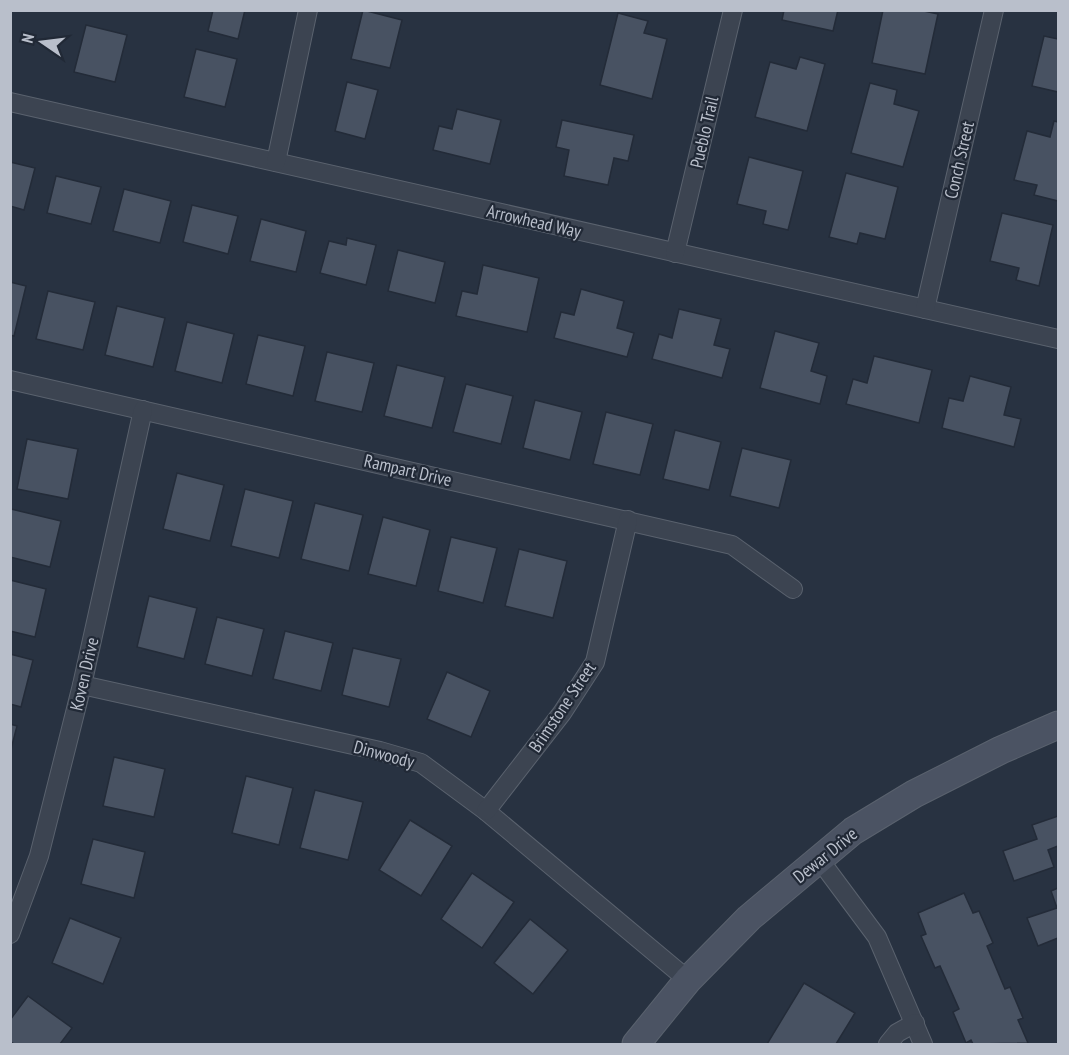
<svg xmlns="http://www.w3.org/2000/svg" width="1069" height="1055" viewBox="0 0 1069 1055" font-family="'PT Sans Narrow',sans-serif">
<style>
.building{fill:#485262;stroke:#232b38;stroke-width:1.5}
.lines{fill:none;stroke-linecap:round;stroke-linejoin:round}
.street-casing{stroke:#5a626e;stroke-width:20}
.secondary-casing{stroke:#5a626e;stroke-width:29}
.street{stroke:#3c4451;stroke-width:18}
.secondary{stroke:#4b5363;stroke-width:27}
.labels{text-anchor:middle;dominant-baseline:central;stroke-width:4.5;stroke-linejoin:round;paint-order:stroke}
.street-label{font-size:18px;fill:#b9bfcb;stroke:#212936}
</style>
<rect width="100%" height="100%" fill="#283241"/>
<g class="building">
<path d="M 213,10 L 245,10 L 238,39 L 208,31 Z"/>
<path d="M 363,10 L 402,20 L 390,68 L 351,59 Z"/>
<path d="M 784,10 L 838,10 L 833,31 L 782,20 Z"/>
<path d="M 883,10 L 919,10 L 938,14 L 925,74 L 872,63 Z"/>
<path d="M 618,13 L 648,21 L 644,33 L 667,39 L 652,99 L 600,85 Z"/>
<path d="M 86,25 L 127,35 L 115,82 L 74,72 Z"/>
<path d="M 1044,36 L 1058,39 L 1058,92 L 1032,86 Z"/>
<path d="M 196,49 L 237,59 L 225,107 L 184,97 Z"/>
<path d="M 800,57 L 825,64 L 807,131 L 755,117 L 770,62 L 796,69 Z"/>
<path d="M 347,82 L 378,90 L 365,139 L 335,131 Z"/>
<path d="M 870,83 L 897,90 L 894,104 L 919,111 L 903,167 L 851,153 Z"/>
<path d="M 457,109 L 501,120 L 490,164 L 433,150 L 439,126 L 452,129 Z"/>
<path d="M 562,120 L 634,135 L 628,161 L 614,158 L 608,185 L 564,176 L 569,150 L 556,147 Z"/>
<path d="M 1054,121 L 1058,122 L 1058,201 L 1034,195 L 1037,185 L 1014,180 L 1027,131 L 1050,137 Z"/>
<path d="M 749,157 L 803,171 L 788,230 L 763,224 L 766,211 L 737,204 Z"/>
<path d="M 10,162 L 35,168 L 24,210 L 10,206 Z"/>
<path d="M 846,173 L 898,187 L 885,239 L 860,233 L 857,244 L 829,237 Z"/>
<path d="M 56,176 L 101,187 L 91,224 L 47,213 Z"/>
<path d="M 124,189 L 171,201 L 160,243 L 113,231 Z"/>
<path d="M 192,205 L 238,216 L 228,254 L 183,242 Z"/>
<path d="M 1002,213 L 1053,225 L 1039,286 L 1016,280 L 1019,268 L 990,261 Z"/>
<path d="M 261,219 L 306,231 L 296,272 L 250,261 Z"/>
<path d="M 347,238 L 376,245 L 366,285 L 320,273 L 329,241 L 346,245 Z"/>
<path d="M 398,250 L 445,262 L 435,303 L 388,291 Z"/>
<path d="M 483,265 L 539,278 L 527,332 L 456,316 L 462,291 L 477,294 Z"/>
<path d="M 10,282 L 26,286 L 14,336 L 10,335 Z"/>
<path d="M 581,289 L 624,301 L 617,328 L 634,333 L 627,357 L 554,338 L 561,312 L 574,315 Z"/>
<path d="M 48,291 L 95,302 L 83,350 L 36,339 Z"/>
<path d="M 117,306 L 165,318 L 153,367 L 105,355 Z"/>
<path d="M 679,309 L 721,319 L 714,345 L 730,349 L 722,378 L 652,359 L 659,334 L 672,338 Z"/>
<path d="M 187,322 L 234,334 L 222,383 L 175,371 Z"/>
<path d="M 775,331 L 819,343 L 811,371 L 827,376 L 820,404 L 760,388 Z"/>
<path d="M 258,335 L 305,346 L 293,396 L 246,384 Z"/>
<path d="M 327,352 L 374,363 L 362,412 L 315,401 Z"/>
<path d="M 874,356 L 932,370 L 919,423 L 846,404 L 853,379 L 867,383 Z"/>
<path d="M 397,365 L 445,377 L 432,428 L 384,416 Z"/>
<path d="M 970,376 L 1011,387 L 1004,415 L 1021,419 L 1014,447 L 942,428 L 949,398 L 963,401 Z"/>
<path d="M 466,384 L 513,396 L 501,444 L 453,432 Z"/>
<path d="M 535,400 L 582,412 L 570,460 L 523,448 Z"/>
<path d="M 606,412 L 653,424 L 640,475 L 593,464 Z"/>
<path d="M 675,430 L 721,442 L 709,490 L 663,479 Z"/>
<path d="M 27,439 L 78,449 L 68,499 L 17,489 Z"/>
<path d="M 742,448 L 791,460 L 779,508 L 730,496 Z"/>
<path d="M 177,473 L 224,485 L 210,541 L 163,529 Z"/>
<path d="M 245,489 L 293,501 L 279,558 L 231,546 Z"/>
<path d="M 315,503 L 363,515 L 349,571 L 301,559 Z"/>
<path d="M 11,509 L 61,521 L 50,567 L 10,557 Z"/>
<path d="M 383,517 L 430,530 L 416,586 L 368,574 Z"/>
<path d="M 451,537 L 497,548 L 483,603 L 438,591 Z"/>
<path d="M 519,549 L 567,561 L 553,618 L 505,606 Z"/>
<path d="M 10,580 L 46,589 L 35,637 L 10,631 Z"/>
<path d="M 149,596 L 197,608 L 184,659 L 137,647 Z"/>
<path d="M 217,617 L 264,629 L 252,676 L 205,664 Z"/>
<path d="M 285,631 L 333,643 L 321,691 L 273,679 Z"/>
<path d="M 353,648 L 401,659 L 389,707 L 342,695 Z"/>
<path d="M 10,654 L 33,660 L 21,707 L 10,704 Z"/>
<path d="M 447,672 L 490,691 L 471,737 L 427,719 Z"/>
<path d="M 10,724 L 17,726 L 10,753 Z"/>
<path d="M 114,757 L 165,769 L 154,817 L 103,806 Z"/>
<path d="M 246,776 L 293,788 L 279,845 L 232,833 Z"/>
<path d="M 315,790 L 363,802 L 348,860 L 300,848 Z"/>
<path d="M 1058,816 L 1058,846 L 1048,850 L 1054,867 L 1014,881 L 1003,851 L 1037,839 L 1032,825 Z"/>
<path d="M 410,820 L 452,846 L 421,896 L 379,870 Z"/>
<path d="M 93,839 L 145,852 L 134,898 L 81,884 Z"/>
<path d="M 472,873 L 514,902 L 482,948 L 441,919 Z"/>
<path d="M 1058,888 L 1058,938 L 1038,946 L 1027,918 L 1057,908 L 1051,891 Z"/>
<path d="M 964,893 L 973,913 L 979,911 L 993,943 L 987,946 L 1005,989 L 1010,987 L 1023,1018 L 1018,1020 L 1028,1043 L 973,1044 L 971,1040 L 966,1043 L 953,1012 L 959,1009 L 940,966 L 935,968 L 921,936 L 926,934 L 918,913 Z"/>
<path d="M 70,918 L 121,938 L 103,984 L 52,963 Z"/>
<path d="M 530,919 L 568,950 L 533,994 L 494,963 Z"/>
<path d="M 804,983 L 855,1013 L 836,1044 L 767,1044 Z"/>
<path d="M 28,996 L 72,1028 L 60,1044 L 14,1044 L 10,1042 L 10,1020 Z"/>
</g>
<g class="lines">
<defs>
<g id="street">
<path d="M 10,102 L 1058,339"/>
<path d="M 276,162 L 308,10"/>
<path d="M 675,253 L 733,10"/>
<path d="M 925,309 L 994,10"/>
<path d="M 10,380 L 732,545 L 793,589"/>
<path d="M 82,685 L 380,751 L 421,763 L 486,811 L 688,980"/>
<path d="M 486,811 L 562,713 L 595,662 L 628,520"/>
<path d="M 819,859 L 877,937 L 923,1044"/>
<path d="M 10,934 L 39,856 L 82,685 L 143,410"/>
<path d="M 888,1044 L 897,1033 L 915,1023"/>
</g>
<path id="secondary" d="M 636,1044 L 688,980 L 749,918 L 853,831 L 914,794 L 1001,750 L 1058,725"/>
</defs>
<use href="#street" class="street-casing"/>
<use href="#secondary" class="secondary-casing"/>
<use href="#street" class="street"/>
<use href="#secondary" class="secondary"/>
</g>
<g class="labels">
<g class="street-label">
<text transform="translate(704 132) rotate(-77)">Pueblo Trail</text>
<text transform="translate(959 160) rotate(-77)">Conch Street</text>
<text transform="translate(534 221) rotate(13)">Arrowhead Way</text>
<text transform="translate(408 470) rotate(13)">Rampart Drive</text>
<text transform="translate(84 674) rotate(-77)">Koven Drive</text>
<text transform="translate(562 707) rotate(-56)">Brimstone Street</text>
<text transform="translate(384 754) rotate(15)">Dinwoody</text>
<text transform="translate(825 855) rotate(-39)">Dewar Drive</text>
</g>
</g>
<rect width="1069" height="1055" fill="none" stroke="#b9bfcb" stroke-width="24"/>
<g transform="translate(42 42) rotate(284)" stroke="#212936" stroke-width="4.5" paint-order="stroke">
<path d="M0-4.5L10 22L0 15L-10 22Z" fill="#b9bfcb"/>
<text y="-9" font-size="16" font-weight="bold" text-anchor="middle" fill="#b9bfcb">N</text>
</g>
</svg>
